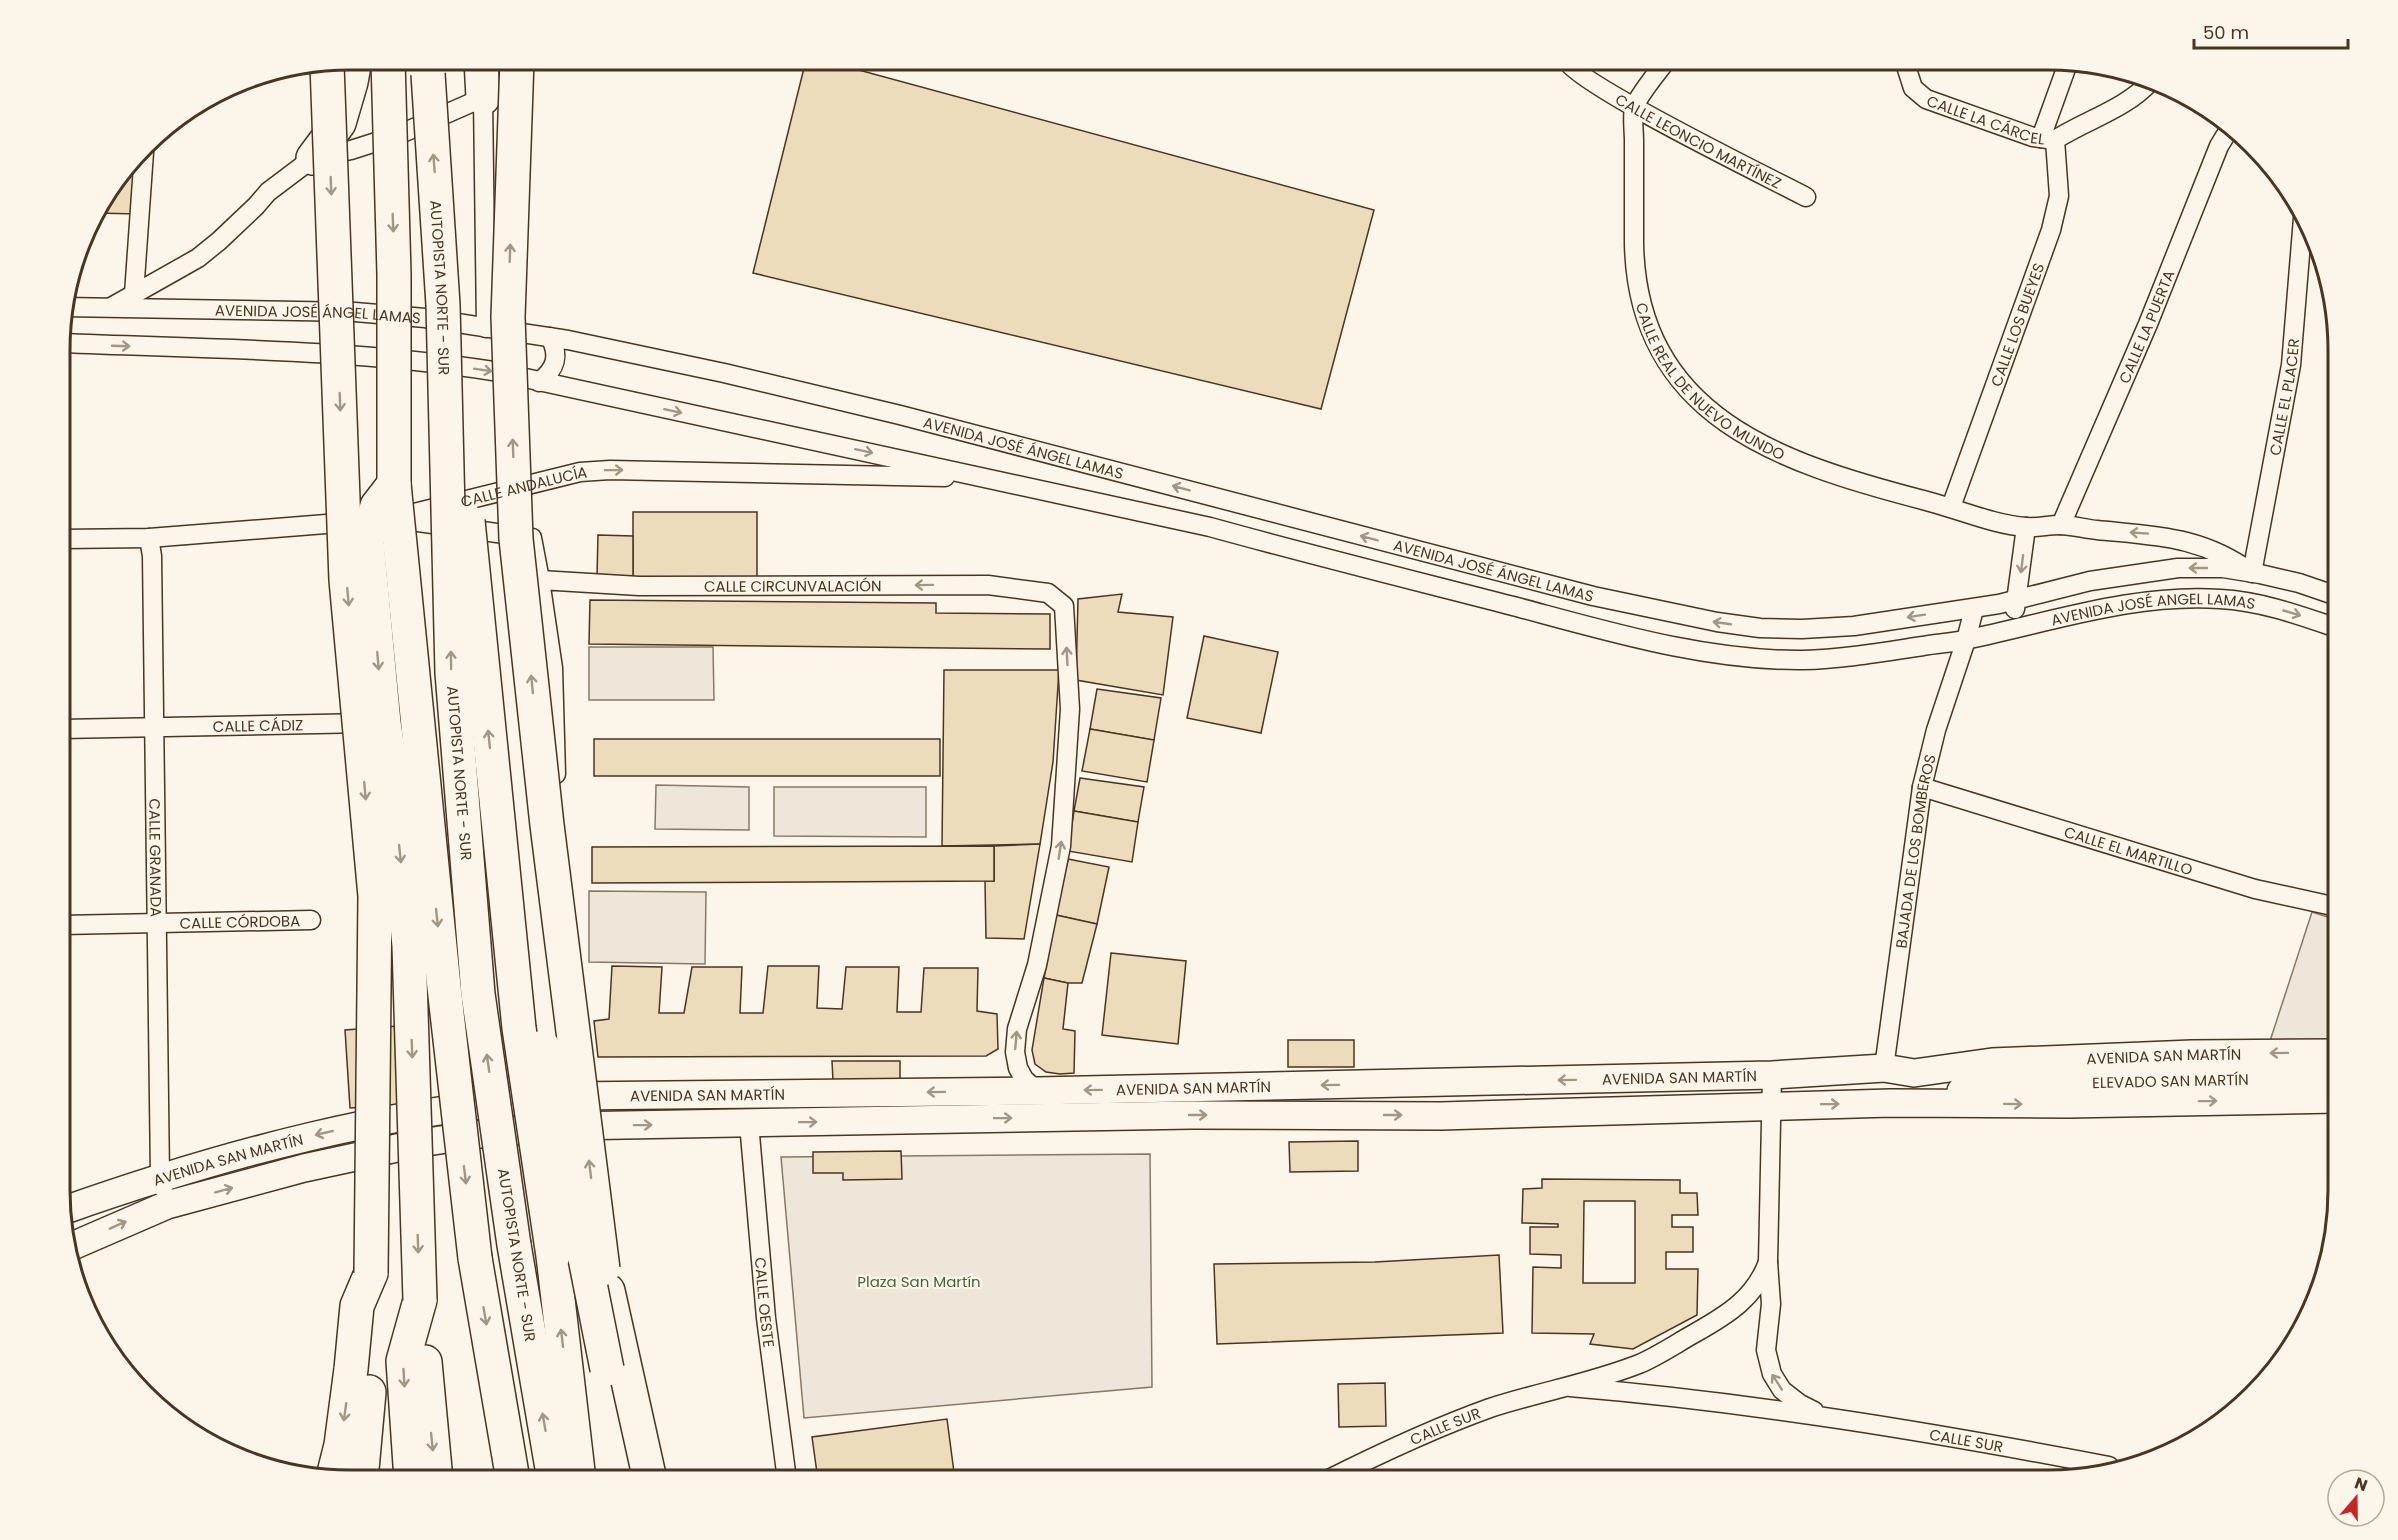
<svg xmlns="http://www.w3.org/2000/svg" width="2398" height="1540" viewBox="0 0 2398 1540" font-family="Poppins,sans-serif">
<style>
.green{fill:#ede6d9;stroke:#887966;stroke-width:1.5}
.building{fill:#ecdcbc;stroke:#4a3520;stroke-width:1.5;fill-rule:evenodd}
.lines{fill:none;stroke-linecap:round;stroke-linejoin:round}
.minor-casing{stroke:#4a3520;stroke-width:21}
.secondary-casing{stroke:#4a3520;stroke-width:30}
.motorway-casing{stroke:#4a3520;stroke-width:36}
.minor{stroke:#fbf6e9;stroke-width:18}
.secondary{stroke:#fbf6e9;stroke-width:27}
.motorway{stroke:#fbf6e9;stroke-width:33}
.motorway-bridge-casing{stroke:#4a3520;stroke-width:36;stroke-linecap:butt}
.motorway-bridge{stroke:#fbf6e9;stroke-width:33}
.oneway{stroke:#a29684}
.labels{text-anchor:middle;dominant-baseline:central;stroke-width:4.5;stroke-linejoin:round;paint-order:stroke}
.street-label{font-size:15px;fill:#4a3520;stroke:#fbf6e9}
.park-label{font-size:15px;fill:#436837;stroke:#fbf6e9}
.rim{fill:none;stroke:#4a3520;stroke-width:3}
</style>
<rect width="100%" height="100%" fill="#fbf6e9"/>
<g class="green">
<path d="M 589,647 L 713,647 L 714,700 L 589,700 Z"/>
<path d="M 656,785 L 749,787 L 749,830 L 655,829 Z"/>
<path d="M 774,787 L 926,787 L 926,837 L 774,836 Z"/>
<path d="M 589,891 L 706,892 L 705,964 L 589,962 Z"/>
<path d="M 2312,912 L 2337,920 L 2337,1044 L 2270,1041 Z"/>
<path d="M 1150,1154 L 1152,1387 L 804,1418 L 781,1157 Z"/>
</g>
<g class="building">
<path d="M 806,60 L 822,60 L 1374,210 L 1321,409 L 753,273 Z"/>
<path d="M 139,158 L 138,214 L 96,213 Z"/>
<path d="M 633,512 L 757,512 L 757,578 L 633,577 Z"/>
<path d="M 598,535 L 633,536 L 633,577 L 597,576 Z"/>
<path d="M 1122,594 L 1118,612 L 1173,617 L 1163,695 L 1076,680 L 1078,599 Z"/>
<path d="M 590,600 L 936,603 L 936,613 L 1050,614 L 1050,649 L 589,644 Z"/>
<path d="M 1204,636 L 1278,652 L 1261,733 L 1187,718 Z"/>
<path d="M 944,670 L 1059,670 L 1053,762 L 1040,844 L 942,846 Z"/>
<path d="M 1097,689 L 1161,698 L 1154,740 L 1090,729 Z"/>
<path d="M 1090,729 L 1154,740 L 1147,782 L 1082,771 Z"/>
<rect x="594" y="739" width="346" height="37"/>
<path d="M 1080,778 L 1144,787 L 1138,822 L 1074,811 Z"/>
<path d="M 1074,811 L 1138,822 L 1132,862 L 1068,851 Z"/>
<path d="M 1040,844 L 1024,939 L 986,938 L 985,881 L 994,881 L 994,846 Z"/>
<path d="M 994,846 L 994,881 L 592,883 L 592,847 Z"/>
<path d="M 1068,859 L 1109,867 L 1097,924 L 1056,915 Z"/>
<path d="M 1056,915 L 1097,924 L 1082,983 L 1068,983 L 1044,978 Z"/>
<path d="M 1111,953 L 1186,961 L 1178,1044 L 1102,1035 Z"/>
<path d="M 612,966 L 662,967 L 659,1013 L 684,1013 L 692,967 L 742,967 L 740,1013 L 763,1013 L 768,966 L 819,966 L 817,1008 L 842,1009 L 846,967 L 899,967 L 897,1012 L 921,1012 L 924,968 L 978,968 L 977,1011 L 997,1014 L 998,1049 L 986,1056 L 598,1057 L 594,1021 L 609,1019 Z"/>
<path d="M 1044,978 L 1068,983 L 1063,1029 L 1075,1031 L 1074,1073 L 1060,1074 L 1046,1072 L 1035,1064 L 1032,1050 Z"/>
<path d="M 411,1025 L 417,1104 L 350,1108 L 345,1030 Z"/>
<rect x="1288" y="1040" width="66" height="27"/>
<path d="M 832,1061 L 900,1061 L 900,1082 L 833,1081 Z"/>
<path d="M 1358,1141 L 1358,1171 L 1290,1172 L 1289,1142 Z"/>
<path d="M 901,1151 L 902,1179 L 843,1180 L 843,1173 L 813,1173 L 813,1152 Z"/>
<path d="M 1542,1179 L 1680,1180 L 1680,1193 L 1697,1193 L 1698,1215 L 1672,1215 L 1672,1227 L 1693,1227 L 1693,1252 L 1666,1252 L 1666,1269 L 1698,1269 L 1697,1315 L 1633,1349 L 1590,1344 L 1594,1334 L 1532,1333 L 1533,1267 L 1561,1268 L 1561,1255 L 1530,1254 L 1530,1227 L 1558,1227 L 1558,1224 L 1522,1223 L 1523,1189 L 1542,1188 ZM 1584,1201 L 1635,1201 L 1635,1283 L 1583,1283 Z"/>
<path d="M 1499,1255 L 1503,1333 L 1217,1344 L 1214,1264 L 1375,1262 Z"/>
<path d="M 1385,1383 L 1386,1426 L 1339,1427 L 1338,1384 Z"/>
<path d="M 947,1419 L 955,1480 L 818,1480 L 812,1437 Z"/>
</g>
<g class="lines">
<defs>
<g id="minor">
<path id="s1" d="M 1566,60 C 1577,84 1770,178 1806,197"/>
<path id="s2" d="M 1667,60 C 1659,70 1637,98 1634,108 C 1632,118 1634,131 1634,141 C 1634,175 1634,209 1634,243 C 1637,417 1781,463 1923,500 C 1955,508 1994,525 2026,527 C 2037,528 2048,525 2059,525 C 2072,525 2085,529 2097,530 C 2156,536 2202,536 2252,573 L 2291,365 L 2303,218"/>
<path id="s3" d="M 1904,60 L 1913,88 L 1926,99 L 2033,137 L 2055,140"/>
<path d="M 483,98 L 486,328"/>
<path d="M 2041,138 L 2068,63"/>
<path d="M 2055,140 C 2086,120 2126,109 2151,81"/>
<path d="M 134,294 L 144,152"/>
<path d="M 113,306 L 198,258 L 219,241 L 256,206 L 268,192 L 313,158 L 351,150 L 398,135 L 489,95"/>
<path id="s4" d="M 64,307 L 355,312 L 425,318 L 568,340 L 724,373 L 900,415 L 1593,596 L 1717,622 L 1760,628 L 1802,629 L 1854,626 L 1999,604 L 2090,581 L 2178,568 L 2223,568 L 2260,574 L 2299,583 L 2337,596"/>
<path id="s5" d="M 62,343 C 206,349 350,349 493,371 L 1210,527 C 1311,555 1412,580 1513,606 C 1607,631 1705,661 1803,660 C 1843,659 1883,652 1923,646 C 1938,643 1954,643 1969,639 C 2051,622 2135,593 2220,599 C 2260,601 2299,615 2337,628"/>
<path d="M 539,382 C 556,369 560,356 550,337"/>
<path id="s6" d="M 1951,507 L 2051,230 L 2059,196 L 2055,140"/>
<path id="s7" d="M 390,519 L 580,472 L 610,470 L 945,477"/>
<path d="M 404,520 L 532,538 L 540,580"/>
<path id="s8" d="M 2061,525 L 2148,324 L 2219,146 L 2230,128"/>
<path id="s9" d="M 149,538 L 152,556 L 160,1177 L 163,1188"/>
<path d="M 62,539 L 149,538 L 351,522"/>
<path d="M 2015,609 L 2026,527"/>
<path id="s10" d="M 62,729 L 367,723"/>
<path id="s11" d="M 556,774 L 553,668 L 540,580 L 639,586 L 988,585 L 1048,593 L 1064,606 L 1070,709 L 1061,846 L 1037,965 L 1017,1029 L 1015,1052 L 1018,1068 L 1024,1079 L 1037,1091"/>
<path id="s12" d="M 1922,787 L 2255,889 L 2337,907"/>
<path id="s13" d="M 62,925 L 311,920"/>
<path id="s14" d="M 1884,1068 L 1922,787 L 1936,730 L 1966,640 L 1974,609"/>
<path d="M 1772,1075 L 1768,1262 L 1771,1304 L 1766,1350 L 1772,1374 L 1782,1390 L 1800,1404 L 1814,1411"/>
<path id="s15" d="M 749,1123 L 766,1318 L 787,1480"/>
<path id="s16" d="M 1570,1387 C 1751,1402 1931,1432 2109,1466"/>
<path id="s17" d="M 1327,1480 C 1381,1453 1434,1428 1490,1408 C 1539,1392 1591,1383 1639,1364 C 1658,1356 1677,1343 1695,1333 C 1727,1315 1755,1298 1768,1262"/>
</g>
<g id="secondary">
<path id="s18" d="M 1961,1091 L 2004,1084 L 2337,1077"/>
<path id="s19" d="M 62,1211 C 226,1153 395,1108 569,1096 L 1037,1091 L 1772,1075 L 1884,1068 L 1914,1073 L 1992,1062 L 2192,1054 L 2337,1053"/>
<path d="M 70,1247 L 167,1205 L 304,1168 L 420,1143 L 481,1134 L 570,1126 L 1192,1115 L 1441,1116 L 1891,1103 L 2068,1104 L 2337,1099"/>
</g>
<g id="motorway">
<path d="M 481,60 L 483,98"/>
<path d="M 313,158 L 339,123 L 351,82 L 355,60"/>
<path d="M 514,1245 L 554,1480"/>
<path d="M 553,1256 L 579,1480"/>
<path d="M 475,1258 L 513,1480"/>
<path d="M 608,1291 L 650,1480"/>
<path d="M 425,1362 L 436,1480"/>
<path d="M 333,1477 L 341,1445 L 351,1369 L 357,1306 L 371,1273"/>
<path d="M 361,1480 L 369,1392"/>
<path d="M 411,1480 L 403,1361 L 420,1300"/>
</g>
</defs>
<use href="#minor" class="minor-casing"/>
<use href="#secondary" class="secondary-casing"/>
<use href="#motorway" class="motorway-casing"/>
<use href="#minor" class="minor"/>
<use href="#secondary" class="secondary"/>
<use href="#motorway" class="motorway"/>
<defs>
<g id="motorway-bridge">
<path d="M 388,60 L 394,274 L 394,484 L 444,987 L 475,1258"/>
<path d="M 517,60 L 508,317 L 516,539 L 547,825 L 603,1269"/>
<path d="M 327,65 L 346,580 L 375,896 L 371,1273"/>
<path id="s20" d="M 428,74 L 443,305 L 452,673 L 478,994 L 514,1245"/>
<path d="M 394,484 L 377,506 L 367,541 L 384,723 L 394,791 L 409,946 L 420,1300"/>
<path d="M 468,521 L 519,1028 L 553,1256"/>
<path d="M 543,1047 L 607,1369"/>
</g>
</defs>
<use href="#motorway-bridge" class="motorway-bridge-casing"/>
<use href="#motorway-bridge" class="motorway-bridge"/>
</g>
<defs><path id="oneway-shaft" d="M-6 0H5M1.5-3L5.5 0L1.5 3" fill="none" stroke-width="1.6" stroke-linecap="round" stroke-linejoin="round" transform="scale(1.5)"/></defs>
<g class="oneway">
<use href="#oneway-shaft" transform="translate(434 163) rotate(-94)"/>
<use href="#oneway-shaft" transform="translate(331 186) rotate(88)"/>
<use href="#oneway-shaft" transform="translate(393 223) rotate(88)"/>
<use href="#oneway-shaft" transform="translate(510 253) rotate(-88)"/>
<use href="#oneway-shaft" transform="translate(121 346) rotate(2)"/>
<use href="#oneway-shaft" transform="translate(483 370) rotate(9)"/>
<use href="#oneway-shaft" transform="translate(340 402) rotate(88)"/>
<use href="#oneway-shaft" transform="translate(673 411) rotate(12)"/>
<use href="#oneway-shaft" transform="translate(513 448) rotate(-92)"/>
<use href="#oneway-shaft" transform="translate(864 451) rotate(12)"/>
<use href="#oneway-shaft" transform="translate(614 470) rotate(-1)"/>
<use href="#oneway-shaft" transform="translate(1181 488) rotate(-165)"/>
<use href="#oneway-shaft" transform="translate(2139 533) rotate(-176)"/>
<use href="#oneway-shaft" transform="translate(1369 538) rotate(-165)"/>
<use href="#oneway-shaft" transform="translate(2022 564) rotate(97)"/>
<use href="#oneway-shaft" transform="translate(2198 568) rotate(-180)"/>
<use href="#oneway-shaft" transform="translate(924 585) rotate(179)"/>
<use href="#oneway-shaft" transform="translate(348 597) rotate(85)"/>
<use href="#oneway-shaft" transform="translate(2292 613) rotate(16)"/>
<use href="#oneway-shaft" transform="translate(1916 616) rotate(171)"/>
<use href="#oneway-shaft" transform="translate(1722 623) rotate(-172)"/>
<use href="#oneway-shaft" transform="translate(1067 656) rotate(-93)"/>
<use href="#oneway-shaft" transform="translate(451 660) rotate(-91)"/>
<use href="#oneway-shaft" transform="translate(378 661) rotate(85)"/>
<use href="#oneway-shaft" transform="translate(532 684) rotate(-96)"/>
<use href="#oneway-shaft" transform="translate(489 739) rotate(-96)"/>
<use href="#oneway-shaft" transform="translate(365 791) rotate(85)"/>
<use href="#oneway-shaft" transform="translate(1060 850) rotate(-81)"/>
<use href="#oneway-shaft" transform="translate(400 854) rotate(84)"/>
<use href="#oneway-shaft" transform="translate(437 918) rotate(84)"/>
<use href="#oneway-shaft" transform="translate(1016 1040) rotate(-85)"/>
<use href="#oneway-shaft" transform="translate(412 1049) rotate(88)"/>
<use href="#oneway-shaft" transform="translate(2279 1053) rotate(179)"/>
<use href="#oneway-shaft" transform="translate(488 1063) rotate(-98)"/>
<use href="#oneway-shaft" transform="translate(1567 1080) rotate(179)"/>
<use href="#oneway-shaft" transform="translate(1330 1085) rotate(179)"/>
<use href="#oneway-shaft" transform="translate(1093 1090) rotate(179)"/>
<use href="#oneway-shaft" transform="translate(936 1092) rotate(179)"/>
<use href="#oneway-shaft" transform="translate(2208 1101) rotate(-1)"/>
<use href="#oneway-shaft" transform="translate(1830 1104) rotate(-1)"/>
<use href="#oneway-shaft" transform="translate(2013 1104) rotate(1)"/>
<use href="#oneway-shaft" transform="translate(1198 1115)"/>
<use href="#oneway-shaft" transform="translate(1393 1115)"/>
<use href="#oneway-shaft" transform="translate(1003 1118) rotate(-1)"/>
<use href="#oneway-shaft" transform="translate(808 1122) rotate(-1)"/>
<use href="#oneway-shaft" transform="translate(643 1125) rotate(-1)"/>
<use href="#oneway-shaft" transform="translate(324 1133) rotate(167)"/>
<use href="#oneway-shaft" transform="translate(590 1169) rotate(-97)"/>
<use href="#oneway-shaft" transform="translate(465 1175) rotate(83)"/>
<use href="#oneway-shaft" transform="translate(224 1190) rotate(-15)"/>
<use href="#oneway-shaft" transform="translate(118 1225) rotate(-24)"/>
<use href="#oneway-shaft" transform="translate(418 1244) rotate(88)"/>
<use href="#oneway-shaft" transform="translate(485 1316) rotate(80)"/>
<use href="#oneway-shaft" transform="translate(562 1338) rotate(-97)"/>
<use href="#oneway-shaft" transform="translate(404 1378) rotate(87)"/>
<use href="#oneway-shaft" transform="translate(1777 1382) rotate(-123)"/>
<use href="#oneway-shaft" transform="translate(345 1412) rotate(98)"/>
<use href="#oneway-shaft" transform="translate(544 1422) rotate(-100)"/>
<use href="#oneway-shaft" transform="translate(432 1442) rotate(84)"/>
</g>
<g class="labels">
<g class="street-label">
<text stroke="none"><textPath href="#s3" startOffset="110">CALLE LA CÁRCEL</textPath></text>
<text stroke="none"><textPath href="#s1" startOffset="156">CALLE LEONCIO MARTÍNEZ</textPath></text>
<text stroke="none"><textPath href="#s20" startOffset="214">AUTOPISTA NORTE - SUR</textPath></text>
<text stroke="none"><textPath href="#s4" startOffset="254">AVENIDA JOSÉ ÁNGEL LAMAS</textPath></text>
<text stroke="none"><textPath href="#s6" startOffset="194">CALLE LOS BUEYES</textPath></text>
<text stroke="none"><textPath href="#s8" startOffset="216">CALLE LA PUERTA</textPath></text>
<text stroke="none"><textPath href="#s2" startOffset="362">CALLE REAL DE NUEVO MUNDO</textPath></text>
<text stroke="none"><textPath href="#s2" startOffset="1137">CALLE EL PLACER</textPath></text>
<text stroke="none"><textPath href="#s4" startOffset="974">AVENIDA JOSÉ ÁNGEL LAMAS</textPath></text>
<text stroke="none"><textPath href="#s7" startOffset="138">CALLE ANDALUCÍA</textPath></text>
<text stroke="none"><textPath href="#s4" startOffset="1460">AVENIDA JOSÉ ÁNGEL LAMAS</textPath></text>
<text stroke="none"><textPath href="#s11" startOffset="448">CALLE CIRCUNVALACIÓN</textPath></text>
<text stroke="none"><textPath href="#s5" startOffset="2130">AVENIDA JOSÉ ANGEL LAMAS</textPath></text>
<text stroke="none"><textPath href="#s10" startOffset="196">CALLE CÁDIZ</textPath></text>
<text stroke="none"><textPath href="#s20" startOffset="700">AUTOPISTA NORTE - SUR</textPath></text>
<text stroke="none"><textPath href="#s12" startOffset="216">CALLE EL MARTILLO</textPath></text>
<text stroke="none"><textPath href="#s14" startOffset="219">BAJADA DE LOS BOMBEROS</textPath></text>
<text stroke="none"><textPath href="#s9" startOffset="320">CALLE GRANADA</textPath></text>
<text stroke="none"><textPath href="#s13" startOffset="178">CALLE CÓRDOBA</textPath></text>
<text stroke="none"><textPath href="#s19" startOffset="2118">AVENIDA SAN MARTÍN</textPath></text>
<text stroke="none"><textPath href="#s19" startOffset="1632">AVENIDA SAN MARTÍN</textPath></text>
<text stroke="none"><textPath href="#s18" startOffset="210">ELEVADO SAN MARTÍN</textPath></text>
<text stroke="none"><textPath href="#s19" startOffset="1146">AVENIDA SAN MARTÍN</textPath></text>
<text stroke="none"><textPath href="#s19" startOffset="660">AVENIDA SAN MARTÍN</textPath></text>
<text stroke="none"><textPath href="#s19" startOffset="174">AVENIDA SAN MARTÍN</textPath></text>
<text transform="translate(517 1255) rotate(81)">AUTOPISTA NORTE - SUR</text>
<text stroke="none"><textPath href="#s15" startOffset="180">CALLE OESTE</textPath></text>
<text stroke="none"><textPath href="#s17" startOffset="130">CALLE SUR</textPath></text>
<text stroke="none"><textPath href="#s16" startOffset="400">CALLE SUR</textPath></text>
</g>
<g class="park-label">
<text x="919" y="1281">Plaza San Martín</text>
</g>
</g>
<path d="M0 0H2398V1540H0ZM350 70H2048A280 280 0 0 1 2328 350V1190A280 280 0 0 1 2048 1470H350A280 280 0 0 1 70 1190V350A280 280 0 0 1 350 70Z" fill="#fbf6e9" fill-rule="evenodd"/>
<path class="rim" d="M350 70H2048A280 280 0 0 1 2328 350V1190A280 280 0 0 1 2048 1470H350A280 280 0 0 1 70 1190V350A280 280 0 0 1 350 70Z"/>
<g transform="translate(2356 1498) rotate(20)"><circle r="28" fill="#fbf6e9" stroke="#b4a999" stroke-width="1.5"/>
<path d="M0-4.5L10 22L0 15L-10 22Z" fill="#c62828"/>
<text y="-9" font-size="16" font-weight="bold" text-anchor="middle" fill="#4a3520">N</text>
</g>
<path d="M2194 39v9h154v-9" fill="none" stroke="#4a3520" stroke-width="3"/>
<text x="2203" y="39" font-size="18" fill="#4a3520" stroke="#fbf6e9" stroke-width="4.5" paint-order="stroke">50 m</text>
</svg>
